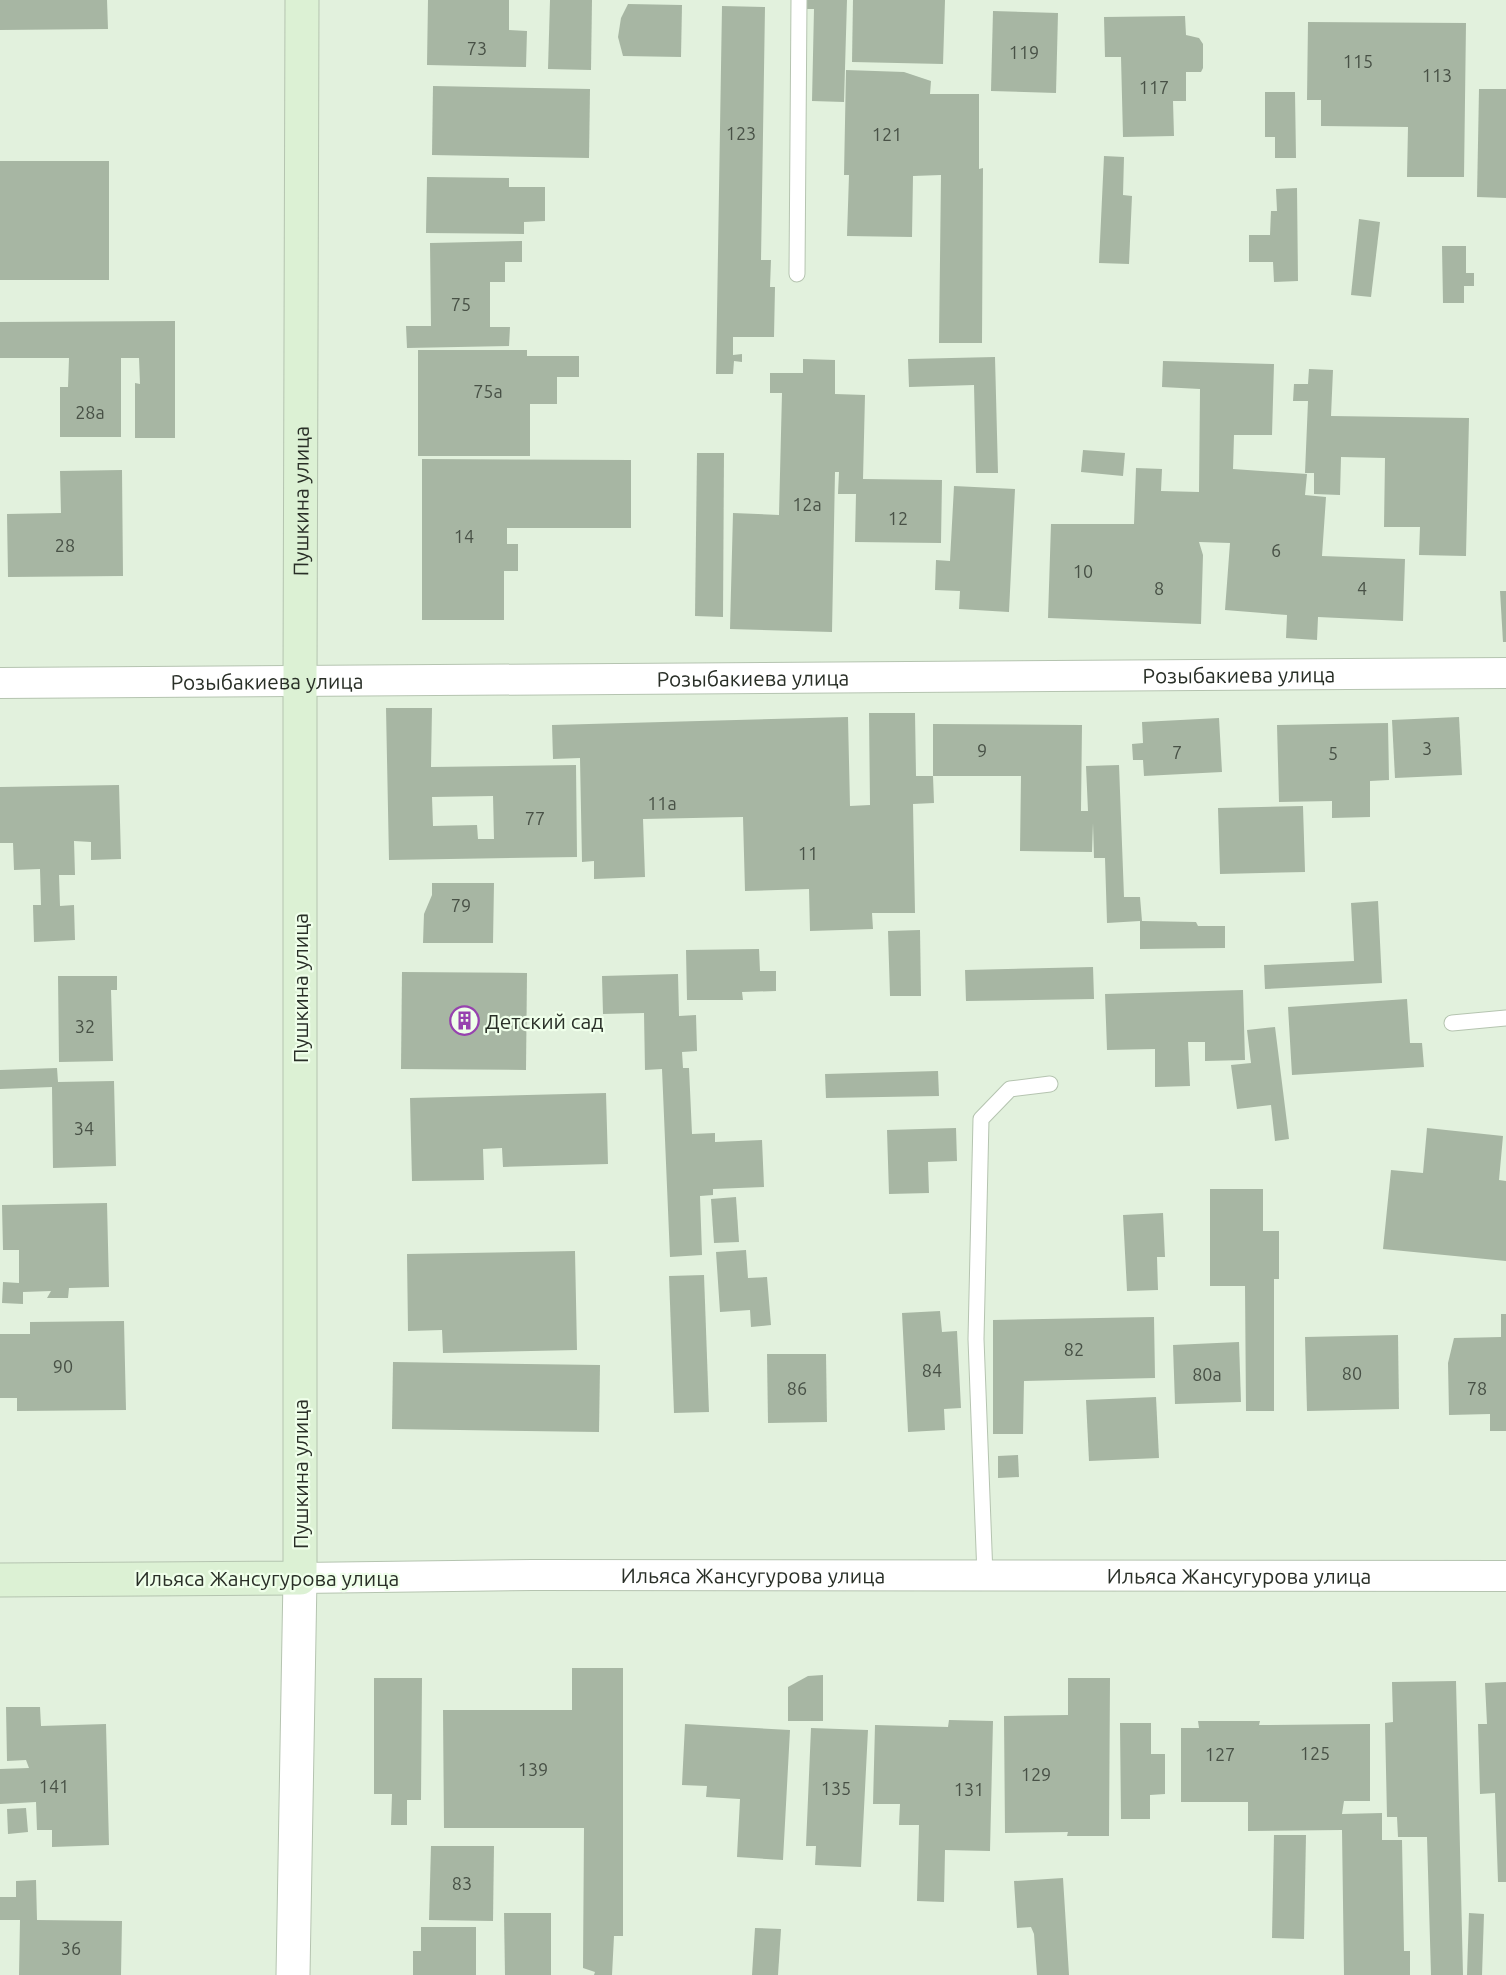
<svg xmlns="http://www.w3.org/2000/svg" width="1506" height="1975" viewBox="0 0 1506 1975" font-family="Ubuntu,sans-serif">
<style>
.building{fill:#a7b6a3;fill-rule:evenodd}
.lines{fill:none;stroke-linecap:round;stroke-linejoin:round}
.service-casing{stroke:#b5c4b0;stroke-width:17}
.minor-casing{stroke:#b5c4b0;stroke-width:32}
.tertiary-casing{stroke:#b5c4b0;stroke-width:35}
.secondary-casing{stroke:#b5c4b0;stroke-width:35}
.service{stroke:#fff;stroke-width:15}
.minor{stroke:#fff;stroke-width:30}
.tertiary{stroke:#fff;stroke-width:33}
.secondary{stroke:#dcf1d4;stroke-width:33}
.labels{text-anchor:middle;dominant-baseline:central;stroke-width:4.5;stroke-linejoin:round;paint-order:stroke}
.number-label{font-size:18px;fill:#485146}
.street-label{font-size:21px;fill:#292f27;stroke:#efffea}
.poi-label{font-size:21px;fill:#292f27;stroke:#efffea;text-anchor:start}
</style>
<rect width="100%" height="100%" fill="#e2f1dd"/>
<g class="building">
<path d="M 0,0 L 107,0 L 108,29 L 0,30 Z"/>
<path d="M 428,0 L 509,0 L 509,30 L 527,31 L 526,67 L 427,65 Z"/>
<path d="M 550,0 L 592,0 L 591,70 L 548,69 Z"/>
<path d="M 802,0 L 847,0 L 844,102 L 812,101 L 814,9 L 802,9 Z"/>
<path d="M 853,0 L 945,0 L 943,64 L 852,62 Z"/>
<path d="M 628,4 L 682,5 L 681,57 L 623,56 L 618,37 L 621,18 Z"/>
<path d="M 722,6 L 765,7 L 761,260 L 771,260 L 770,287 L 775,287 L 774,337 L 733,337 L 733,355 L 742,354 L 742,362 L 734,361 L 733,374 L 716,374 Z"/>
<path d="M 993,11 L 1058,13 L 1056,93 L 991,91 Z"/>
<path d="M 1185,16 L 1186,35 L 1199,38 L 1203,44 L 1203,68 L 1201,72 L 1186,72 L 1186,101 L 1173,101 L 1174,136 L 1123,137 L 1121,57 L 1105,57 L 1104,17 Z"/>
<path d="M 1308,22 L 1466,23 L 1464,177 L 1407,177 L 1408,127 L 1321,126 L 1321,100 L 1307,100 Z"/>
<path d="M 846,70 L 904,72 L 931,81 L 930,94 L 979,94 L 979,169 L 983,168 L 982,343 L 939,343 L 941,175 L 913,176 L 912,237 L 847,236 L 849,175 L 844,175 Z"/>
<path d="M 433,86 L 590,89 L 589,158 L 432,155 Z"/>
<path d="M 1479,89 L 1506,89 L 1506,198 L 1477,197 Z"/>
<path d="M 1265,92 L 1295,92 L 1296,158 L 1275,158 L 1275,137 L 1265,137 Z"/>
<path d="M 1104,156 L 1124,157 L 1123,195 L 1132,196 L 1129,264 L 1099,263 Z"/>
<rect x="0" y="161" width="109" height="119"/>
<path d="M 427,177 L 509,178 L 509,187 L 545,187 L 545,221 L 524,222 L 524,234 L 426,233 Z"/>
<path d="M 1297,188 L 1298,281 L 1274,282 L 1273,262 L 1249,262 L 1249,235 L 1270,235 L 1271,211 L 1277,211 L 1276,189 Z"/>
<path d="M 1359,219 L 1380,222 L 1371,297 L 1351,295 Z"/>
<path d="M 522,241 L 522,262 L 505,262 L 505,282 L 490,282 L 490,327 L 510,327 L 509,346 L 407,348 L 406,326 L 431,326 L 430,243 Z"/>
<path d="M 1442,246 L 1466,246 L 1466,273 L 1474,273 L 1474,286 L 1464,286 L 1464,303 L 1443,303 Z"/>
<path d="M 175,321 L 175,438 L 135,438 L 135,383 L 140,384 L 139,358 L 121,358 L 121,437 L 60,437 L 60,387 L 68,387 L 69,358 L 0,358 L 0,322 Z"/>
<path d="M 418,350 L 527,350 L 527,356 L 579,356 L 579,377 L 557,377 L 557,404 L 530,404 L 530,456 L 418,456 Z"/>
<path d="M 995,357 L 998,473 L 976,473 L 974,385 L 909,387 L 908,359 Z"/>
<path d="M 803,359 L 835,360 L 835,394 L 865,395 L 863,479 L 942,480 L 941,543 L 855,542 L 856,494 L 838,494 L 839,472 L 835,472 L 832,632 L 730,629 L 733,513 L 779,515 L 782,393 L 770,393 L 770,373 L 803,373 Z"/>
<path d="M 1163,361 L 1274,364 L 1272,435 L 1234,435 L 1233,469 L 1307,474 L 1305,495 L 1326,497 L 1322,556 L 1405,559 L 1403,621 L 1318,617 L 1317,640 L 1286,638 L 1287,615 L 1225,610 L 1230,543 L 1199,542 L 1203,555 L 1201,624 L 1048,618 L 1051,524 L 1134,524 L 1136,468 L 1162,469 L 1161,491 L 1199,492 L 1200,389 L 1162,387 Z"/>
<path d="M 1309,369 L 1333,370 L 1331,416 L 1469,418 L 1466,556 L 1419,555 L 1420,527 L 1384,527 L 1385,458 L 1341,457 L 1340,495 L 1314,494 L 1314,473 L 1305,473 L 1308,401 L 1293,401 L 1294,384 L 1308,384 Z"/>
<path d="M 1083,450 L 1125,453 L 1123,476 L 1081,472 Z"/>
<path d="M 697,453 L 724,453 L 723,617 L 695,616 Z"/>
<path d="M 422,459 L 631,460 L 631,528 L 507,528 L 507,544 L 518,544 L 518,571 L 504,571 L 504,620 L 422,620 Z"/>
<path d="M 122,470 L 123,576 L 8,577 L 7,514 L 61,513 L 60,471 Z"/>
<path d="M 954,486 L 1015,489 L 1009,612 L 959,609 L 960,591 L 935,590 L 936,560 L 950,561 Z"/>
<path d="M 1500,591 L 1506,591 L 1506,642 L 1503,642 Z"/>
<path d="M 386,708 L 432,708 L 431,767 L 576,765 L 577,857 L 389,860 ZM 493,796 L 494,839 L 478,839 L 477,825 L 433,826 L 432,797 Z"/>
<path d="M 869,713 L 915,713 L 916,776 L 933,776 L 933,724 L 1082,725 L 1081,811 L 1088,811 L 1086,766 L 1119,765 L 1124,897 L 1140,897 L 1142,921 L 1196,922 L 1198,926 L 1225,926 L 1225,948 L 1140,949 L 1140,921 L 1107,923 L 1105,858 L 1094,858 L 1093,823 L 1092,852 L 1020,851 L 1021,776 L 933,776 L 934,803 L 913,804 L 915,913 L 872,913 L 873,929 L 810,931 L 809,889 L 745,891 L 743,817 L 643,819 L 645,877 L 594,879 L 594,861 L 582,862 L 580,758 L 553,759 L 552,725 L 848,717 L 850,806 L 870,805 Z"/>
<path d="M 1459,717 L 1462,775 L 1395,778 L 1392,720 Z"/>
<path d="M 1219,718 L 1222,772 L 1144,776 L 1143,760 L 1133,760 L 1132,744 L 1143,743 L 1142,722 Z"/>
<path d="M 1388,723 L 1389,780 L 1370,781 L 1370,817 L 1332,818 L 1332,801 L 1279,802 L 1277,725 Z"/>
<path d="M 119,785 L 121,859 L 91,860 L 91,842 L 74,841 L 75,875 L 59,875 L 60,906 L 74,905 L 75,940 L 34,942 L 33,905 L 41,905 L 40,869 L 14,870 L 13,843 L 0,843 L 0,787 Z"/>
<path d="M 1303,806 L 1305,872 L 1220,874 L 1218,808 Z"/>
<path d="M 432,883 L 494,883 L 493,943 L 423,943 L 424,914 L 432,895 Z"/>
<path d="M 1378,901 L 1382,983 L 1265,989 L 1264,965 L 1354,961 L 1351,903 Z"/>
<path d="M 920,930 L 921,996 L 890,996 L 888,931 Z"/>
<path d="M 759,949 L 760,971 L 776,971 L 776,991 L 742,992 L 743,1000 L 687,1000 L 686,950 Z"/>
<path d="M 1093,967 L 1094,999 L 966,1001 L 965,970 Z"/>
<path d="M 402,972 L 527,973 L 526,1070 L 401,1069 Z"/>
<path d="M 678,974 L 679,1016 L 696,1015 L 697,1051 L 682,1052 L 683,1068 L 689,1068 L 692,1134 L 715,1133 L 715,1142 L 762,1140 L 764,1187 L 713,1189 L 713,1195 L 700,1196 L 702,1255 L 670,1257 L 662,1069 L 645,1070 L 644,1013 L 603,1014 L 602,976 Z"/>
<path d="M 58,976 L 117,976 L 117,990 L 111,990 L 113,1061 L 59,1062 Z"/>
<path d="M 1243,990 L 1245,1060 L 1205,1061 L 1205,1042 L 1188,1042 L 1190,1086 L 1155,1087 L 1155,1049 L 1107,1050 L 1105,994 Z"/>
<path d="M 1407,999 L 1410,1043 L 1422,1043 L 1424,1067 L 1292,1075 L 1288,1007 Z"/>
<path d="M 1275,1027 L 1289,1139 L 1275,1141 L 1271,1105 L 1237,1109 L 1231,1065 L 1251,1063 L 1247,1030 Z"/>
<path d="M 57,1068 L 58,1082 L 114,1081 L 116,1166 L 53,1168 L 52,1087 L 0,1089 L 0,1070 Z"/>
<path d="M 938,1071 L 939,1096 L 826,1098 L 825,1074 Z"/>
<path d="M 606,1093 L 608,1164 L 503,1167 L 502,1148 L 483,1149 L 484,1180 L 412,1181 L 410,1098 Z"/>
<path d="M 956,1128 L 957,1161 L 928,1162 L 929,1193 L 889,1194 L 887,1130 Z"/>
<path d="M 1427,1128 L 1503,1136 L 1499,1180 L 1506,1181 L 1506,1261 L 1383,1249 L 1391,1170 L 1423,1173 Z"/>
<path d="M 1210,1189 L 1263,1189 L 1263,1231 L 1279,1231 L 1279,1279 L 1274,1279 L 1274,1411 L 1246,1411 L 1245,1286 L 1210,1286 Z"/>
<path d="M 736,1197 L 739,1242 L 714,1243 L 711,1199 Z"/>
<path d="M 107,1203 L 109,1287 L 69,1288 L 68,1298 L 47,1298 L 51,1291 L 23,1292 L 23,1304 L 2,1303 L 3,1282 L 19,1283 L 19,1250 L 3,1250 L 2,1205 Z"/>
<path d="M 1163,1213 L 1165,1257 L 1157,1257 L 1158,1290 L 1127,1291 L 1123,1215 Z"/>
<path d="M 746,1250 L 748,1278 L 767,1277 L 771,1325 L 751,1327 L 750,1310 L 720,1312 L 716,1252 Z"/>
<path d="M 575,1251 L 577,1350 L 443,1353 L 442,1330 L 408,1331 L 407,1254 Z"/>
<path d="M 704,1275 L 709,1412 L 674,1413 L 669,1276 Z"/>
<path d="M 940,1311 L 942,1332 L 957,1331 L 961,1408 L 944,1409 L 945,1430 L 908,1432 L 902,1313 Z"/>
<path d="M 1501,1314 L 1506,1314 L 1506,1431 L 1490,1431 L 1490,1414 L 1449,1415 L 1448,1363 L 1454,1338 L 1501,1337 Z"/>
<path d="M 1154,1317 L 1155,1378 L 1024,1381 L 1023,1434 L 993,1434 L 993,1320 Z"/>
<path d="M 124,1321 L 126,1410 L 17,1411 L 17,1398 L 0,1398 L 0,1334 L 30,1334 L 30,1322 Z"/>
<path d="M 1398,1335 L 1399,1409 L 1307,1411 L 1305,1337 Z"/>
<path d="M 1239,1342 L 1241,1402 L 1175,1404 L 1173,1345 Z"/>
<path d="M 767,1354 L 826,1354 L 827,1422 L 768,1423 Z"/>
<path d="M 393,1362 L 600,1365 L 599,1432 L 392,1429 Z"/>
<path d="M 1156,1397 L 1159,1458 L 1089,1461 L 1086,1400 Z"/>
<path d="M 1018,1455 L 1019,1477 L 998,1478 L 998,1456 Z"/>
<path d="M 572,1668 L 623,1668 L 623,1936 L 614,1936 L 612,1975 L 594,1975 L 595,1972 L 583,1968 L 584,1828 L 444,1828 L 443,1710 L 572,1710 Z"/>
<path d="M 823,1675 L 823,1721 L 788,1721 L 788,1687 L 808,1676 Z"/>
<path d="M 374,1678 L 422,1678 L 421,1800 L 407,1800 L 407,1825 L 391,1825 L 392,1794 L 374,1794 Z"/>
<path d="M 1068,1678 L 1110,1678 L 1109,1836 L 1067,1836 L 1068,1832 L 1005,1833 L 1004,1716 L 1068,1715 Z"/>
<path d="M 1456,1681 L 1463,1975 L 1431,1975 L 1427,1837 L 1398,1837 L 1397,1817 L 1387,1817 L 1385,1723 L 1393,1722 L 1392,1682 Z"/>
<path d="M 1506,1682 L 1506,1882 L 1498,1882 L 1495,1793 L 1480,1794 L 1478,1724 L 1487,1724 L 1485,1683 Z"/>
<path d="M 6,1707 L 40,1707 L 41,1726 L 106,1724 L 109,1845 L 52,1847 L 52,1830 L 37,1830 L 36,1802 L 0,1804 L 0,1769 L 29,1768 L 26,1760 L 7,1761 Z"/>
<path d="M 949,1720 L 993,1721 L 990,1851 L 945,1850 L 944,1902 L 917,1901 L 919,1825 L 899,1825 L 900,1804 L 873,1804 L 875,1725 L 948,1727 Z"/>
<path d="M 1198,1721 L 1260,1721 L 1259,1725 L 1370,1724 L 1370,1801 L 1344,1801 L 1342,1814 L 1382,1813 L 1382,1840 L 1402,1840 L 1404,1951 L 1410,1951 L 1410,1975 L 1344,1975 L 1342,1830 L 1248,1831 L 1248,1802 L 1181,1802 L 1181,1728 L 1199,1728 Z"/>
<path d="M 1120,1723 L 1151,1723 L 1151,1754 L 1165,1754 L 1165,1794 L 1150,1795 L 1150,1819 L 1121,1819 Z"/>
<path d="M 685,1724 L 790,1730 L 783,1860 L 737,1857 L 740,1799 L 706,1797 L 707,1786 L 682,1785 Z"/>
<path d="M 811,1728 L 868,1730 L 861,1867 L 815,1865 L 816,1846 L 806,1846 Z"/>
<path d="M 26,1808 L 28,1832 L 8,1834 L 7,1809 Z"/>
<path d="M 1274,1835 L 1306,1835 L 1304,1939 L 1272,1938 Z"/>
<path d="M 431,1846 L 494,1846 L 493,1921 L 429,1920 Z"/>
<path d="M 1063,1878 L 1069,1975 L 1037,1975 L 1034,1934 L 1031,1927 L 1017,1928 L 1014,1881 Z"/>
<path d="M 36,1880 L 37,1920 L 122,1921 L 121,1975 L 19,1975 L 20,1920 L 0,1920 L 0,1897 L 16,1897 L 16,1881 Z"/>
<path d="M 504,1913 L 551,1913 L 551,1975 L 505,1975 Z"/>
<path d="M 1469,1913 L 1484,1914 L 1482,1975 L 1467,1975 Z"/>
<path d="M 421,1927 L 476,1927 L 476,1975 L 413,1975 L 413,1951 L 421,1951 Z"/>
<path d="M 755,1928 L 781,1929 L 778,1975 L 752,1975 Z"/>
</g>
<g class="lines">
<defs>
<g id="service">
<path d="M 797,274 L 799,0"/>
<path d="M 1452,1023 L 1506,1018"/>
<path d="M 985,1576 L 976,1339 L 981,1119 L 1010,1089 L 1050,1084"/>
</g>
<g id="minor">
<path id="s1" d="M 0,683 L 1506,673"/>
<path id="s2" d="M 300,1578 L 533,1575 L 1506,1576"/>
</g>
<path id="tertiary" d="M 293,1975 L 300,1578"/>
<g id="secondary">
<path id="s3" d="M 0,1580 L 300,1578 L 300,682 L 302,0"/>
</g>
</defs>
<use href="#service" class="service-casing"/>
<use href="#minor" class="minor-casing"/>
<use href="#tertiary" class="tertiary-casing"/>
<use href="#secondary" class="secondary-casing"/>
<use href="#service" class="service"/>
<use href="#minor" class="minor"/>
<use href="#tertiary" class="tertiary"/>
<use href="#secondary" class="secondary"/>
</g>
<defs>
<symbol id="building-ring" viewBox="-11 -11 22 22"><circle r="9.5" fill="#efffea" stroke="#9742af" stroke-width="1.5"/><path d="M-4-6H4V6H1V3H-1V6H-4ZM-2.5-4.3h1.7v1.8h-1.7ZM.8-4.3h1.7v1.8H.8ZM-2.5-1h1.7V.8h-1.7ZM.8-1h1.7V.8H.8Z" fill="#9742af"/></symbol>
</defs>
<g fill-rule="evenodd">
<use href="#building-ring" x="448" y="1004" width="33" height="33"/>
</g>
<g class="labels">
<g class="number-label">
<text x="477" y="48">73</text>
<text x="1024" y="52">119</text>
<text x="1358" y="61">115</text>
<text x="1437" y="75">113</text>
<text x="1154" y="87">117</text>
<text x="741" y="133">123</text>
<text x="887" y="134">121</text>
<text x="461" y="304">75</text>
<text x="488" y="391">75а</text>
<text x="90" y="412">28а</text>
<text x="807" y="504">12а</text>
<text x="898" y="518">12</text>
<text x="464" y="536">14</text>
<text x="65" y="545">28</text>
<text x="1276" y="550">6</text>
<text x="1083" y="571">10</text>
<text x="1159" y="588">8</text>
<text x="1362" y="588">4</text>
<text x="1427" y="748">3</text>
<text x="982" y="750">9</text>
<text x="1177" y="752">7</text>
<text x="1333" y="753">5</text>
<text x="662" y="803">11а</text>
<text x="535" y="818">77</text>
<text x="808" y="853">11</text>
<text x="461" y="905">79</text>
<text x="85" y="1026">32</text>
<text x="84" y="1128">34</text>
<text x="1074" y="1349">82</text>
<text x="63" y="1366">90</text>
<text x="932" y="1370">84</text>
<text x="1352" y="1373">80</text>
<text x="1207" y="1374">80а</text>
<text x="797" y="1388">86</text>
<text x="1477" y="1388">78</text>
<text x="1315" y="1753">125</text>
<text x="1220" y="1754">127</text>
<text x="533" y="1769">139</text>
<text x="1036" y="1774">129</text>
<text x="54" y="1786">141</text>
<text x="836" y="1788">135</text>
<text x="969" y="1789">131</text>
<text x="462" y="1883">83</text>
<text x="71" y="1948">36</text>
</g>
<g class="street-label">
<text stroke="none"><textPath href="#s3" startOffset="1377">Пушкина улица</textPath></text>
<text stroke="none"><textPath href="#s1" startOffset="1239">Розыбакиева улица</textPath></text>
<text stroke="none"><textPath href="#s1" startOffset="753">Розыбакиева улица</textPath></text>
<text stroke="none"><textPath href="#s1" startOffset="267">Розыбакиева улица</textPath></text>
<text transform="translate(300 988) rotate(-90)">Пушкина улица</text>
<text transform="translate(300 1474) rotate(-90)">Пушкина улица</text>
<text stroke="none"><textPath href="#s2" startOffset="453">Ильяса Жансугурова улица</textPath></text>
<text stroke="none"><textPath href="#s2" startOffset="939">Ильяса Жансугурова улица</textPath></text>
<text x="267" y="1578">Ильяса Жансугурова улица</text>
</g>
<g class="poi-label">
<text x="485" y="1021">Детский сад</text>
</g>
</g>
</svg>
